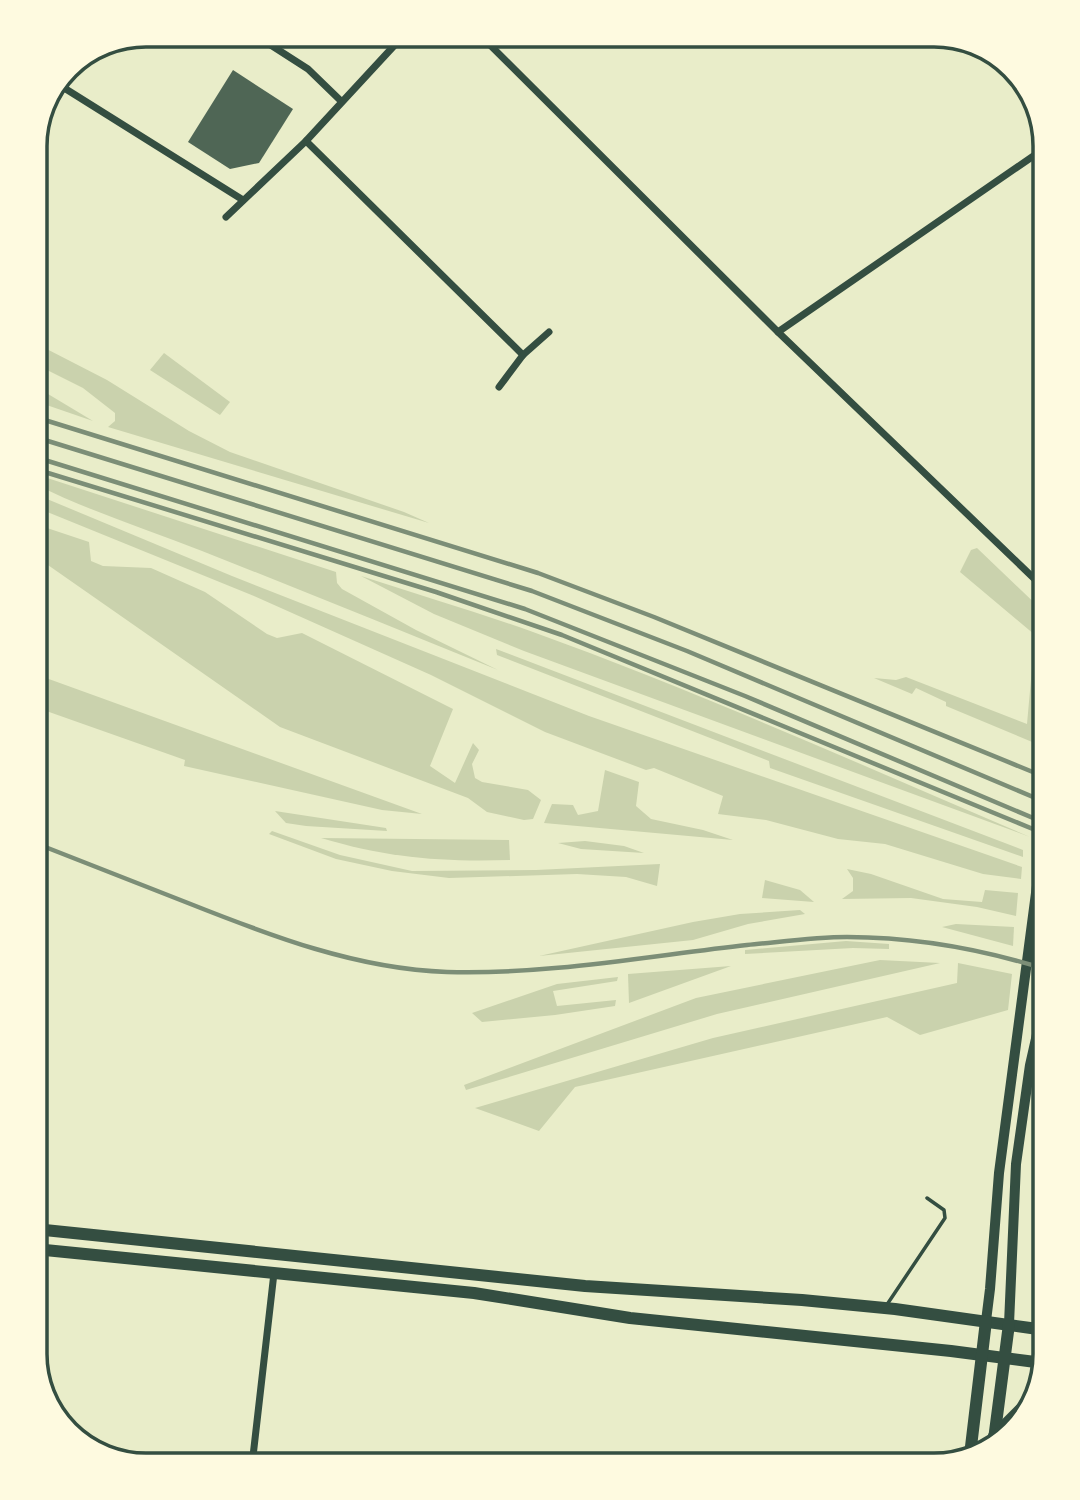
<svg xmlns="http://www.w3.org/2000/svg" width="1080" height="1500" viewBox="0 0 1080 1500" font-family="Quicksand,sans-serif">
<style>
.green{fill:#cad2ad}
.building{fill:#4f6655}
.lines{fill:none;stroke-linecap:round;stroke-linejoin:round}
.service{stroke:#344e41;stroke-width:3.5}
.minor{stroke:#344e41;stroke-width:7}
.secondary{stroke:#344e41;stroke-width:10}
.primary{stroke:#344e41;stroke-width:12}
.rail{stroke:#7c8e77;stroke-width:4.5}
.rim{fill:none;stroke:#344e41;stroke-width:3.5}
</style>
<rect width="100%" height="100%" fill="#e9edc9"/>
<g class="green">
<path d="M 35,343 L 107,380 L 189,431 L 230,452 L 404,512 L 429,523 L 108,427 L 115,421 L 115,413 L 83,388 L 35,364 Z"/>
<path d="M 164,353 L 230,402 L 220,415 L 150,370 Z"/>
<path d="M 35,387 L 38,388 L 93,421 L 35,401 Z"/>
<path d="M 35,474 L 336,572 L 337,583 L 342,589 L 416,630 L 498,670 C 399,630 301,590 202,551 C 147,529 88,511 35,484 Z"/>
<path d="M 35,494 L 232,576 L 589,716 L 1022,867 L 1021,879 L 983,874 L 885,844 L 838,839 L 766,820 L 718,814 L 723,796 L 654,768 L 646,770 L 545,732 L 431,675 L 254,596 L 35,507 Z"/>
<path d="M 35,524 L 89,542 L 91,561 L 103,566 L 151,568 L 205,592 L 267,634 L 277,638 L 302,633 L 453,709 L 430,766 L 455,783 L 473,743 L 479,750 L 472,764 L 475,778 L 482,782 L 528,790 L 541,800 L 533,819 L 524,820 L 487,812 L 468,798 L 280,727 L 35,556 L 35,539 L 40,531 L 35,529 Z"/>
<path d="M 977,548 L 1045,613 L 1041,729 L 1037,744 L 946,706 L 946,702 L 916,688 L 912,694 L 874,678 L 896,680 L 906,677 L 1027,724 L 1035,635 L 960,572 L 971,550 Z"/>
<path d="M 361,576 C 419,595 477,612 533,632 C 702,693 866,767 1030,837 L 524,651 L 434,614 Z"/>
<path d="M 496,649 L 1023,850 L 1023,857 L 770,768 L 769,761 L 497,655 Z"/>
<path d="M 35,674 L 422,814 L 382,810 L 184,766 L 185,760 L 35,707 Z"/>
<path d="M 605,770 L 639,782 L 636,806 L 651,819 L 703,830 L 733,840 L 544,823 L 552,804 L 573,805 L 578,815 L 598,811 Z"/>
<path d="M 275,811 L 386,828 L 387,831 L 306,826 L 286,823 Z"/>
<path d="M 272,831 L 340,855 L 412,871 L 536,870 L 660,864 L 657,886 L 626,877 L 577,874 L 449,878 L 392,871 L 336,859 L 269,834 Z"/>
<path d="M 321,838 L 509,840 L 510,860 C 440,862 388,858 321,838 Z"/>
<path d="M 585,841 L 624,846 L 644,853 L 581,849 L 558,843 Z"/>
<path d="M 847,869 L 871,874 L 943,899 L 982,902 L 985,890 L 1018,893 L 1016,916 L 977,907 L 911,898 L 842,899 L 853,891 L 853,878 Z"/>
<path d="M 765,880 L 800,890 L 814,902 L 762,898 Z"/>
<path d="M 800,910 L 805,914 L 748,924 L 693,940 L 539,956 L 693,922 L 740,914 Z"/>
<path d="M 956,924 L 1014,927 L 1013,946 L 942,927 Z"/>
<path d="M 846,941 L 889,944 L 889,949 L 853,948 L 745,954 L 745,950 Z"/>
<path d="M 880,960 L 940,963 L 717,1014 L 466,1090 L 464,1085 L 696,998 Z"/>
<path d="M 958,963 L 1012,974 L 1008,1010 L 920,1035 L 887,1017 L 575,1087 L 539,1131 L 475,1108 L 713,1038 L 957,983 Z"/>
<path d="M 731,966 L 629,1003 L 628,974 Z"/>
<path d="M 618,977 L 617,981 L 553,991 L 557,1006 L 616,1000 L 615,1006 L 555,1015 L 482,1022 L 472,1013 L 557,984 Z"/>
</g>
<path class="building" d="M 233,70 L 293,109 L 259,163 L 230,169 L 188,142 Z"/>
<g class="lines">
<path class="service" d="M 886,1306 L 945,1218 L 944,1210 L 927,1198"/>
<g class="minor">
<path d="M 255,35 L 308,69 L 341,101"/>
<path d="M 480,35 L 778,332 L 1045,589"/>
<path d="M 61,86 L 243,200"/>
<path d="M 306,141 L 523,355"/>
<path d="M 226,217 L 306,141 L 404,35"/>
<path d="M 778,332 L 1045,148"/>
<path d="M 499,387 L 523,355 L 549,332"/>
<path d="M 252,1465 L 274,1273"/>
</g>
<g class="secondary">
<path d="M 986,1321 L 990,1289 L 999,1173 L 1045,825"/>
<path d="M 1009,1324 L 1016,1164 L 1030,1065 L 1045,999"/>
</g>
<g class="primary">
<path d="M 35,1229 L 585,1286 L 802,1300 L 895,1309 L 1045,1330"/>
<path d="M 35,1249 L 474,1293 L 630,1318 L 951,1351 L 1043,1363"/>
<path d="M 994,1436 L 1033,1397"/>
<path d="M 993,1447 L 1009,1324"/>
<path d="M 970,1455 L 986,1321"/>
</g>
<g class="rail">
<path d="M 35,417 L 538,573 L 654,617 L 1045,777"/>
<path d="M 35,437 L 532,591 L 687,651 L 1045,802"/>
<path d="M 35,457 L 525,609 L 745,696 L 1045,823"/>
<path d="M 35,469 L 436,592 L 562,635 L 1045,834"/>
<path d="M 35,843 C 86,863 137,883 188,903 C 271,936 357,969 447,972 C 547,975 648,956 747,945 C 780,942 814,937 847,937 C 914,937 981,949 1045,969"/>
</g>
</g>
<path d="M0 0H1080V1500H0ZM146 47H934A99 99 0 0 1 1033 146V1354A99 99 0 0 1 934 1453H146A99 99 0 0 1 47 1354V146A99 99 0 0 1 146 47Z" fill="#fefae0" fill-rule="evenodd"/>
<path class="rim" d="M146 47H934A99 99 0 0 1 1033 146V1354A99 99 0 0 1 934 1453H146A99 99 0 0 1 47 1354V146A99 99 0 0 1 146 47Z"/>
</svg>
